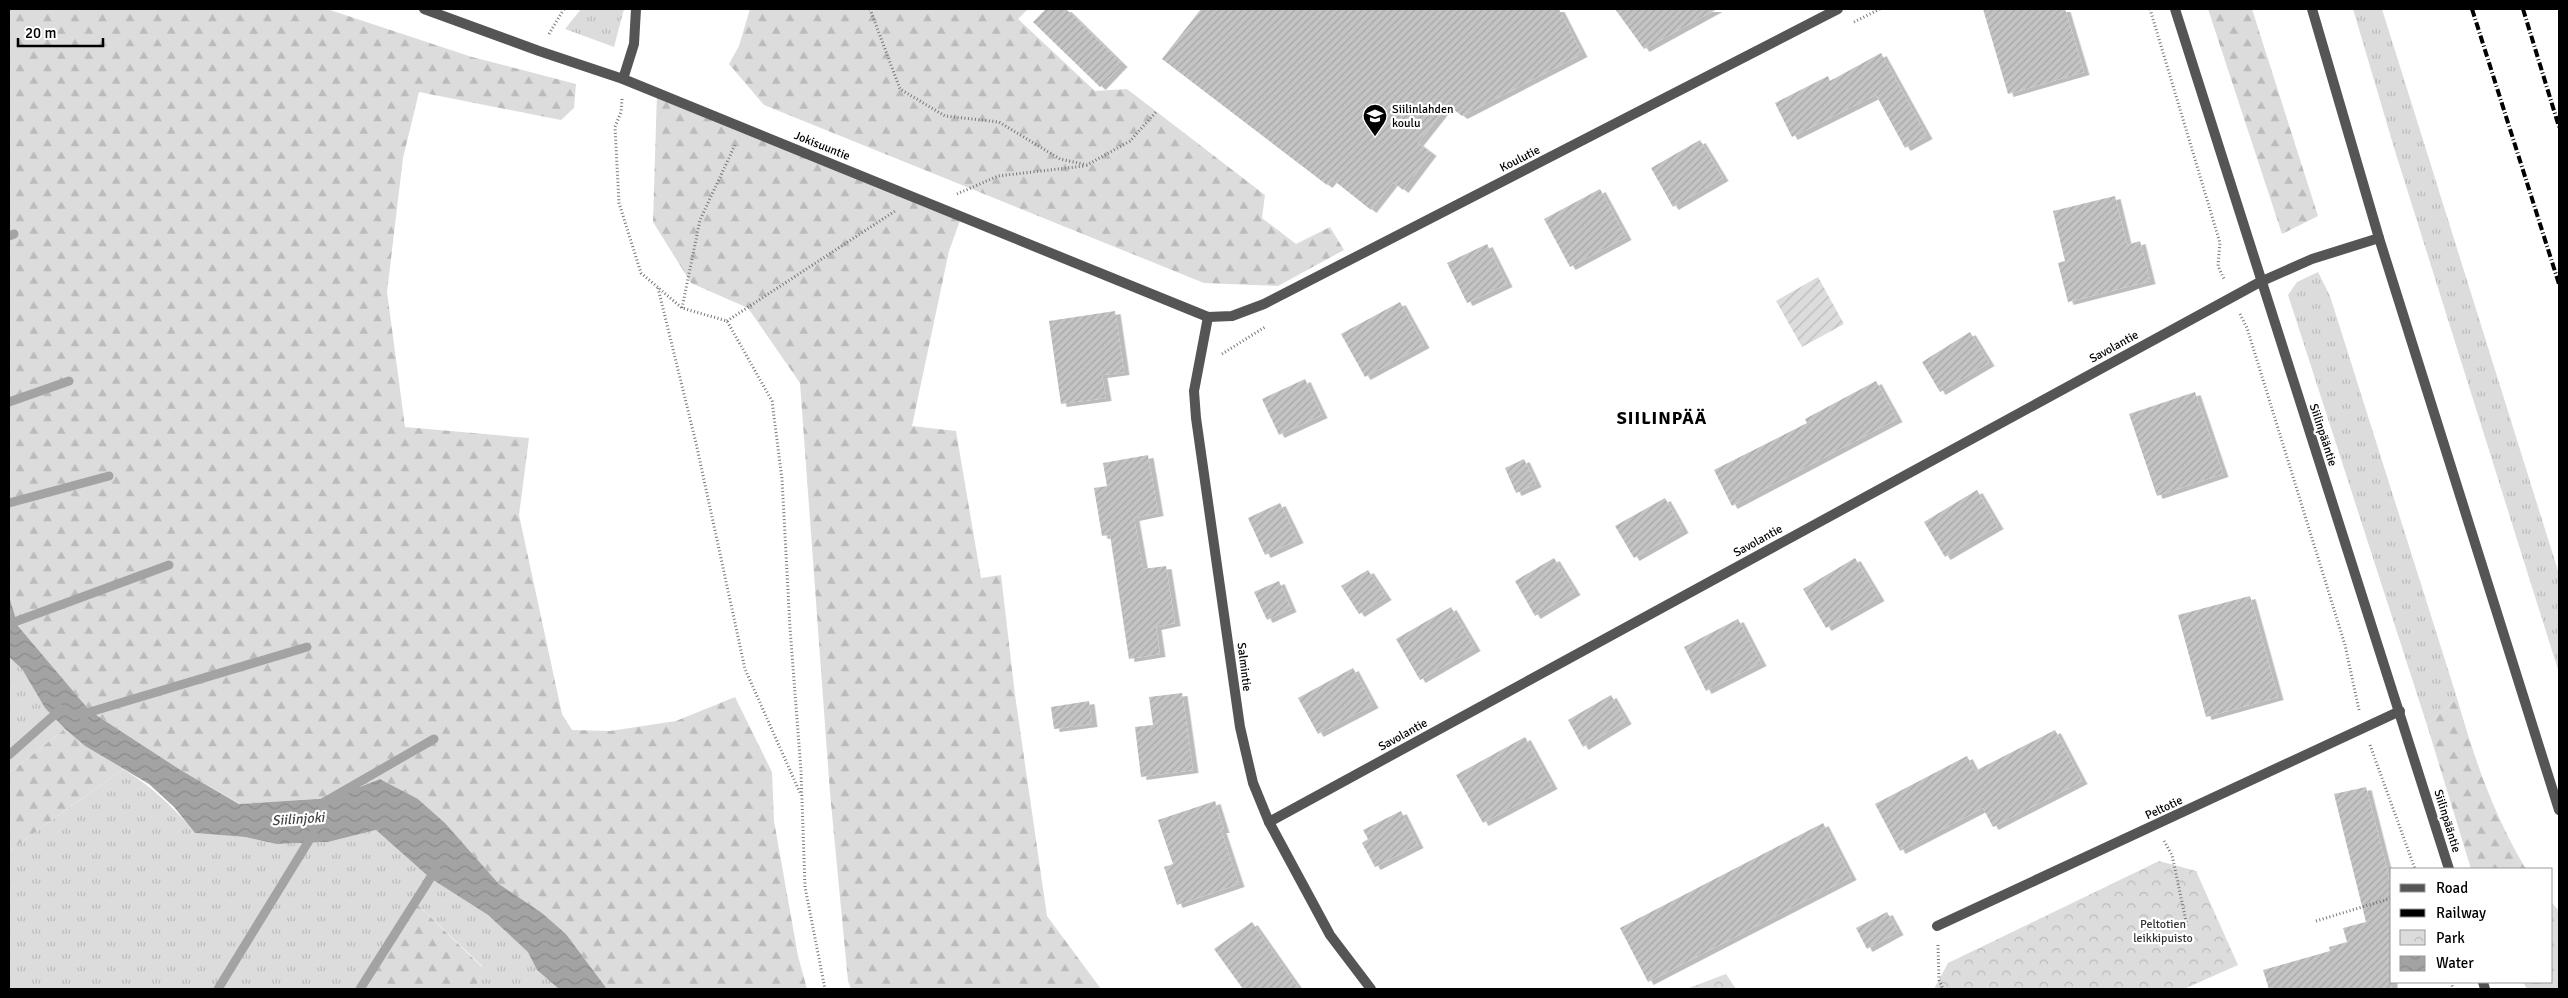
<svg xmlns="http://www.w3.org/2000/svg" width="2568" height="998" viewBox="0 0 2568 998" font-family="Signika,sans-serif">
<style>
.grass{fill:url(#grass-tufts)}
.forest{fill:url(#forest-firs)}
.park{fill:url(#park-crowns)}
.garden{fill:url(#garden-furrows)}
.water{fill:url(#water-waves)}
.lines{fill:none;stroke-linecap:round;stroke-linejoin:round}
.stream{stroke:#a3a3a3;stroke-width:9}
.building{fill:url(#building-hatch);filter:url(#shadow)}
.path{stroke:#777;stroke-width:3;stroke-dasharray:1 2.5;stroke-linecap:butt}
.service{stroke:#555;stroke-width:10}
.minor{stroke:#555;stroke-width:10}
.rail{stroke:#000;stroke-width:4;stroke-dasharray:8 2.5 1 2.5;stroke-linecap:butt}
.labels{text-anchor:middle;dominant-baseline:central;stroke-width:4.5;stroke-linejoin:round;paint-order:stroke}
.poi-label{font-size:12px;fill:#000;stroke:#fff;text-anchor:start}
.street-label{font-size:12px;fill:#000;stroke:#fff}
.park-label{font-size:12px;fill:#333;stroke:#fff}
.water-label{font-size:14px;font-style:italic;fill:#444;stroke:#fff}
.district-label{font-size:18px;font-weight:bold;letter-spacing:1px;fill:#000;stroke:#fff}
</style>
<defs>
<pattern id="grass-tufts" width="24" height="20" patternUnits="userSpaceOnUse" patternTransform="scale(1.25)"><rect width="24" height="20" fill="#dcdcdc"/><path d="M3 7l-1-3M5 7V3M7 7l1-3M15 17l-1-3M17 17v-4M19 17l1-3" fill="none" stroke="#bbb"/></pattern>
<pattern id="forest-firs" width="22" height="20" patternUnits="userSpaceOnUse" patternTransform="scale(1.25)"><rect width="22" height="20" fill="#dcdcdc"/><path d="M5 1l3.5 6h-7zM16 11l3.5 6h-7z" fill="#bbb"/></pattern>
<pattern id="park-crowns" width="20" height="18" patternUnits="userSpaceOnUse" patternTransform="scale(1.25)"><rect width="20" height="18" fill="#dcdcdc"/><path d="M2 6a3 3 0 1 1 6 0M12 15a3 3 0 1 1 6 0" fill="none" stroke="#bbb"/></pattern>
<pattern id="garden-furrows" width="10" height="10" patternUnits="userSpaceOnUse" patternTransform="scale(1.25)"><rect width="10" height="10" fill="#dcdcdc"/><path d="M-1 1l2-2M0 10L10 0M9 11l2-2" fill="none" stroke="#bbb"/></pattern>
<pattern id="water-waves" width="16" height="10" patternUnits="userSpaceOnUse" patternTransform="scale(1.25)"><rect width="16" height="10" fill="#a3a3a3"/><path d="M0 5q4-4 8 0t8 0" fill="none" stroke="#8b8b8b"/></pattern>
<pattern id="building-hatch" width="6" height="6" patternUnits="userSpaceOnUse" patternTransform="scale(1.25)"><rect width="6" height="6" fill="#c4c4c4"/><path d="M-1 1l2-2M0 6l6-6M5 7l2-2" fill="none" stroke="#a7a7a7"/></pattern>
<filter id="shadow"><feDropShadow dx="5.5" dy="3" stdDeviation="0" flood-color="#0004"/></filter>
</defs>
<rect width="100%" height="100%" fill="#fff"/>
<g class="grass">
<path d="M 581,9 L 624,9 L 614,47 L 565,29 Z"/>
<path d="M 2353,9 L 2382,9 L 2559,574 L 2559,673 L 2395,151 Z"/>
<path d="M 2318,272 L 2330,296 L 2457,698 L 2427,725 L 2288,295 L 2297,282 Z"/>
<path d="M 9,657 L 22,669 L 45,708 L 65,729 L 9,773 Z"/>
<path d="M 123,769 C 152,787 173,806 195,833 L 245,837 L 276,844 L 328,842 L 376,830 L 430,878 L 488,915 L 529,952 L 537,970 L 559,989 L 476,989 L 482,966 L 416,903 L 360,989 L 9,989 L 9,851 Z"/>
</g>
<g class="forest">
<path d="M 9,9 L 327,9 L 472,57 L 576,84 L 574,108 L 561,120 L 419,92 L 403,158 L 387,292 L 405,427 L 529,438 L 519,515 L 562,714 L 572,730 L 610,731 L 676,721 L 735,697 L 772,772 L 774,821 L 798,956 L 807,989 L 607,989 L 566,934 L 542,913 L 499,884 L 445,823 L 418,799 L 380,779 L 329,798 L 240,804 L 179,769 L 90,711 L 18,626 L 9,596 Z"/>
<path d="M 750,9 L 1028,9 L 1018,19 L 1095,91 L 1127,89 L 1265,195 L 1262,218 L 1296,244 L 1330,227 L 1344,250 L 1278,286 L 1204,283 L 764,105 L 729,64 L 739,46 Z"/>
<path d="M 2208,9 L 2252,9 L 2318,216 L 2282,234 Z"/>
<path d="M 657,93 L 962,215 L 949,251 L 912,426 L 956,431 L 981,578 L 1001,575 L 1015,695 L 1047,916 L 1101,989 L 851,989 L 848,981 L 830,793 L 800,383 L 748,308 L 691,283 L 653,222 Z"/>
<path d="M 2457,698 C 2474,758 2494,816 2526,869 L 2471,869 L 2427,725 Z"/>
<path d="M 65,729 L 85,746 L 123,769 L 9,851 L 9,773 Z"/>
<path d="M 416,903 L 482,967 L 476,989 L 360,989 Z"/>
<path d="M 2552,903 L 2559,911 L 2559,989 L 2527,989 L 2523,982 L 2552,982 Z"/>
</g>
<g class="park">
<path d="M 2159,861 L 2196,871 L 2238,965 L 2184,989 L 1934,989 L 1948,963 Z"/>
<path d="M 1726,974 L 1736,989 L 1686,989 Z"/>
</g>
<path class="garden" d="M 1818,277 L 1844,324 L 1802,347 L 1776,301 Z"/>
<path class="water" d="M 9,596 L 18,626 L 90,711 L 179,769 L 239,804 L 331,798 L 380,779 L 418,799 L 445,823 L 499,884 L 542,913 L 566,934 L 607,989 L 559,989 L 537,970 L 528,952 L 488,915 L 430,878 L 376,830 L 328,842 L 276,844 L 245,837 L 195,833 L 174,807 L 149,784 L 85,746 L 65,729 L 45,708 L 22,669 L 9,657 Z"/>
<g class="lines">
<g class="stream">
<path d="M 9,236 L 14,234"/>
<path d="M 9,402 L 69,381"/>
<path d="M 9,503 L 109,476"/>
<path d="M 9,624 L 169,565"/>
<path d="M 80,715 L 307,647"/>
<path d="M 9,755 L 61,709"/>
<path d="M 321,804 L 434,739"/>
<path d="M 218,989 L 313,834"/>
<path d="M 360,989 L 436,869"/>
</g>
</g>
<g class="building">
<path d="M 1046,9 L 1066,9 L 1122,64 L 1100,87 L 1033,22 Z"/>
<path d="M 1201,9 L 1559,9 L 1582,54 L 1462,116 L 1448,105 L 1418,143 L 1431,153 L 1403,190 L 1393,182 L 1371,210 L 1332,179 L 1327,185 L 1162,59 Z"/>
<path d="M 1615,9 L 1717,9 L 1644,49 Z"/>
<path d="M 1983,9 L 2065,9 L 2084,72 L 2008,94 Z"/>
<path d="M 1881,53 L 1927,136 L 1905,148 L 1876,95 L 1792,137 L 1775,103 L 1828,76 L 1830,81 Z"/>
<path d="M 1700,140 L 1723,178 L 1673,207 L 1651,168 Z"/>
<path d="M 1600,189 L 1626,237 L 1570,267 L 1544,219 Z"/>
<path d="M 2115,196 L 2127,245 L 2140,241 L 2150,281 L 2068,302 L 2058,263 L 2065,261 L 2053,211 Z"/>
<path d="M 1487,244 L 1507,284 L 1467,303 L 1447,263 Z"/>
<path d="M 1400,302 L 1424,345 L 1365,377 L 1341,334 Z"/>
<path d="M 1115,311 L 1124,372 L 1102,375 L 1106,398 L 1061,404 L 1049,321 Z"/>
<path d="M 1970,332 L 1989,363 L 1940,392 L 1922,362 Z"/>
<path d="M 1305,379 L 1322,415 L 1279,435 L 1262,399 Z"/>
<path d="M 1876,381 L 1897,419 L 1732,506 L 1714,470 L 1807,423 L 1805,419 Z"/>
<path d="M 2195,392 L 2223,474 L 2157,496 L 2129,414 Z"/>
<path d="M 1148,455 L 1158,513 L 1134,518 L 1143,569 L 1166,566 L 1175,623 L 1156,627 L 1160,654 L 1129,659 L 1110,535 L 1102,536 L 1094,488 L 1107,486 L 1103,463 Z"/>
<path d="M 1524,459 L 1536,484 L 1516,493 L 1505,468 Z"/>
<path d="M 1977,490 L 1998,526 L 1945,557 L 1924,522 Z"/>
<path d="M 1665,498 L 1683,530 L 1634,558 L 1615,526 Z"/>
<path d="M 1280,503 L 1298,540 L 1265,555 L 1248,518 Z"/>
<path d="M 1554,558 L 1575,592 L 1535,616 L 1515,581 Z"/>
<path d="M 1855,558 L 1879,598 L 1826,628 L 1803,589 Z"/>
<path d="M 1368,570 L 1386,597 L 1359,614 L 1341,586 Z"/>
<path d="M 1279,581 L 1291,609 L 1267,620 L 1254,592 Z"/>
<path d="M 2250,596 L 2278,697 L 2206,717 L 2178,615 Z"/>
<path d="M 1451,607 L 1475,648 L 1420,680 L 1396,639 Z"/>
<path d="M 1738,619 L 1761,663 L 1706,691 L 1684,647 Z"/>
<path d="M 1353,668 L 1373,705 L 1318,734 L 1298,698 Z"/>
<path d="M 1182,693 L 1193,770 L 1141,777 L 1135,727 L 1153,725 L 1149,697 Z"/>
<path d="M 1611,695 L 1626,721 L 1583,747 L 1568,720 Z"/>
<path d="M 1089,701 L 1092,724 L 1054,729 L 1051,707 Z"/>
<path d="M 2055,730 L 2082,781 L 1993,827 L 1983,808 L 1900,851 L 1875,804 L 1967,756 L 1975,771 Z"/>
<path d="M 1525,737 L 1552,786 L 1483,823 L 1456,775 Z"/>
<path d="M 2366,787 L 2392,889 L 2392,989 L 2269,989 L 2263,970 L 2330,951 L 2329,947 L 2347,942 L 2343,928 L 2366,922 L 2334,794 Z"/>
<path d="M 1215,801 L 1224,830 L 1221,830 L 1239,884 L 1177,905 L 1164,867 L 1173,864 L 1158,820 Z"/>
<path d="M 1401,811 L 1418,845 L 1375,867 L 1362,843 L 1368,839 L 1363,830 Z"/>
<path d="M 1823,823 L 1851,877 L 1648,982 L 1620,928 Z"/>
<path d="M 1887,912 L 1898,932 L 1867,949 L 1856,928 Z"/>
<path d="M 1252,922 L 1299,989 L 1243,989 L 1214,949 Z"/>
</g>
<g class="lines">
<g class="path">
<path d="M 870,9 L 900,89 L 945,116 L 999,122 L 1060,159 L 1087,165 L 1130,141 L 1156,112"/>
<path d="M 2150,9 L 2220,243 L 2218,266 L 2224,279"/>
<path d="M 1854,22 L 1880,9"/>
<path d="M 549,34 L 564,9"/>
<path d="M 622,99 L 621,112 L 615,127 L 619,203 L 641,273 L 682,308 L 727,321 L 772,401 L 782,479 L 790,628 L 801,771 L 805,887 L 825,989"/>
<path d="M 957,194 L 998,176 L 1084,166"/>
<path d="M 658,288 L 696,443 L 745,669 L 801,795"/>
<path d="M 682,308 L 700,220 L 735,145"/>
<path d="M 2240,314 L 2247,328 L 2345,645 L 2359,710"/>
<path d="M 727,321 L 895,211"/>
<path d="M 1222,354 L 1265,327"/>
<path d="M 2370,745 L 2415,869"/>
<path d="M 2164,841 L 2172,855 L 2187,926"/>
<path d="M 2316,921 L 2392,898"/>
<path d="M 1938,945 L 1939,980 L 1943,989"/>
<path d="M 2451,982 L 2453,989"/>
</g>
<g class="service">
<path d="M 623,79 L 634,44 L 636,9"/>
<path d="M 2379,238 L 2559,810"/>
<path d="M 2260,282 L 2312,259 L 2379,238 L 2312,9"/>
</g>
<g class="minor">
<path d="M 424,9 L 539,51 L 623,79 L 1208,317 L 1232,316 L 1264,304 L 1838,9"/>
<path d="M 2175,9 C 2264,296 2360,581 2449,869"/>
<path d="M 1208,317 L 1194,391 L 1196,418 L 1240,727 L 1253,783 L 1269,822 L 1330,935 L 1371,989"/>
<path d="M 1269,822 L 2260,282"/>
<path d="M 1937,926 L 2400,711"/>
<path d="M 2483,982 L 2485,989"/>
</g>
<g class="rail">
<path d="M 2472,9 L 2559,284"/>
<path d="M 2523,9 L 2559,127"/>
</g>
</g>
<defs>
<symbol id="school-pin" viewBox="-11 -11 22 30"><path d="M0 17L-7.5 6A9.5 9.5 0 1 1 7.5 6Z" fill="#000" stroke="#fff"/><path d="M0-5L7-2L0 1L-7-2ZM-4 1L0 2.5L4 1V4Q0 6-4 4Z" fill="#fff"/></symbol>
</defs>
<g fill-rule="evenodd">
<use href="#school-pin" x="1361" y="102" width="28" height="38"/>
</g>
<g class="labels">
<g class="poi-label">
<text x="1392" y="109">Siilinlahden<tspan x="1392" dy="14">koulu</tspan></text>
</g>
<g class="street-label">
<text transform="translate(822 146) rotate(22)">Jokisuuntie</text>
<text transform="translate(1520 159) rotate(-27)">Koulutie</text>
<text transform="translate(2114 347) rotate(-29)">Savolantie</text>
<text transform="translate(2323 435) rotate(72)">Siilinpääntie</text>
<text transform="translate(1758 541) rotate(-29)">Savolantie</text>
<text transform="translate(1244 667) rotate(83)">Salmintie</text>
<text transform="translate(1403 735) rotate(-29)">Savolantie</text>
<text transform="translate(2164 808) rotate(-25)">Peltotie</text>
<text transform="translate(2447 821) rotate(73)">Siilinpääntie</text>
</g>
<g class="park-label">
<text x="2163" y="924">Peltotien<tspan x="2163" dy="14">leikkipuisto</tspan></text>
</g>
<g class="water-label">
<text transform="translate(298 819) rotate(-4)">Siilinjoki</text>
</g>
<g class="district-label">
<text x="1662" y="418">SIILINPÄÄ</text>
</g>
</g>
<rect width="2568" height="998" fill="none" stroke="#000000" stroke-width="20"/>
<rect x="2390" y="868" width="162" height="115" fill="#ffffff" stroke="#999999"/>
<rect x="2400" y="884" width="25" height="8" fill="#555555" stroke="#999999"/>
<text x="2436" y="893" font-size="15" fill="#000000">Road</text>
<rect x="2400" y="909" width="25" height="8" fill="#000000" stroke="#999999"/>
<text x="2436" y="918" font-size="15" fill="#000000">Railway</text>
<rect x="2400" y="930" width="25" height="15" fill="url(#park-crowns)" stroke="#999999"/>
<text x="2436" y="943" font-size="15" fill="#000000">Park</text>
<rect x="2400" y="956" width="25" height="15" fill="url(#water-waves)" stroke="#999999"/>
<text x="2436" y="968" font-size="15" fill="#000000">Water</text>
<path d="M18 38v8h85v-8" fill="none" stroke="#000000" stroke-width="2.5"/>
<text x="25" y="38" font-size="15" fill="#000000" stroke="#ffffff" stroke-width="4" paint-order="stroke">20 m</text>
</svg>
